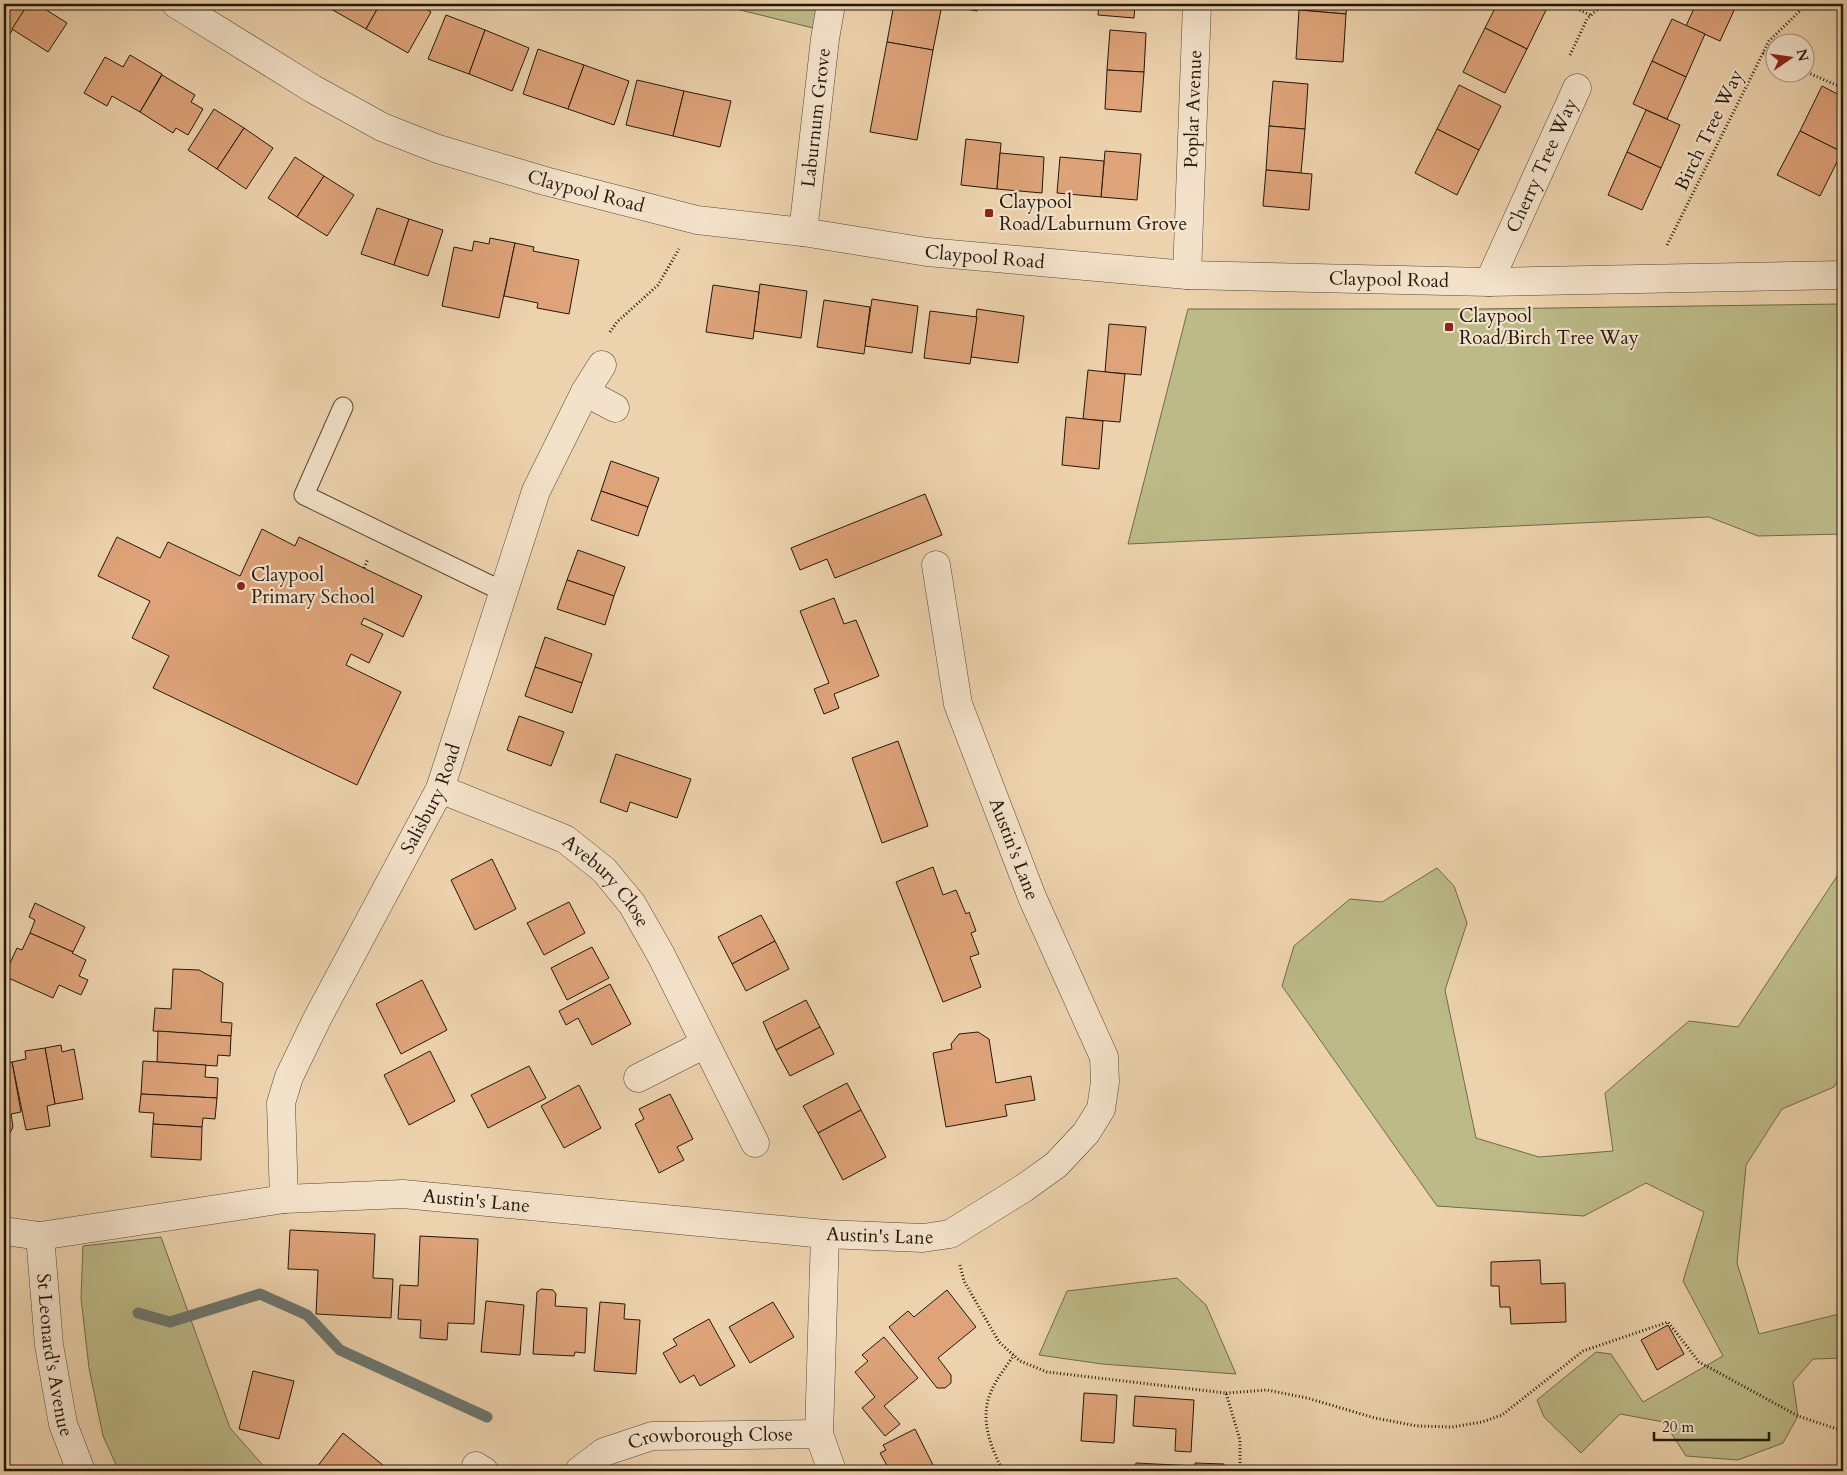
<svg xmlns="http://www.w3.org/2000/svg" width="1847" height="1475" viewBox="0 0 1847 1475" font-family="Cardo,serif">
<style>
.green{fill:#bcbb88;stroke:#6f6a4a}
.lines{fill:none;stroke-linecap:round;stroke-linejoin:round}
.stream{stroke:#6c7771;stroke-width:11}
.building{fill:#dea379;stroke:#22180d}
.service-casing{stroke:#554735;stroke-width:21}
.minor-casing{stroke:#554735;stroke-width:29}
.tertiary-casing{stroke:#554735;stroke-width:29}
.path{stroke:#22180d;stroke-width:3;stroke-dasharray:1 2.5;stroke-linecap:butt}
.service{stroke:#f3e2ca;stroke-width:19}
.minor{stroke:#f3e2ca;stroke-width:28}
.tertiary{stroke:#f3e2ca;stroke-width:28}
.poi-dot{fill:#8f2418;stroke:#f3e2ca;stroke-width:2}
.labels{text-anchor:middle;dominant-baseline:central;stroke-width:4.5;stroke-linejoin:round;paint-order:stroke}
.street-label{font-size:19px;fill:#22180d;stroke:#f3e2ca}
.poi-label{font-size:19px;fill:#22180d;stroke:#f3e2ca;text-anchor:start}
</style>
<rect width="100%" height="100%" fill="#edd3ad"/>
<filter id="stains"><feTurbulence type="fractalNoise" baseFrequency=".004" numOctaves="4"/><feColorMatrix values="0 0 0 0 .2 0 0 0 0 .09 0 0 0 0 .02 0 0 0 .5 -.17"/></filter>
<radialGradient id="worn" r=".72"><stop offset=".6" stop-color="#630" stop-opacity="0"/><stop offset="1" stop-color="#630" stop-opacity=".3"/></radialGradient>
<g class="green">
<path d="M 716,4 L 818,4 L 813,28 Z"/>
<path d="M 1843,304 L 1843,534 L 1758,536 L 1709,517 L 1128,544 L 1188,309 L 1480,309 Z"/>
<path d="M 1843,867 L 1843,1072 L 1834,1087 L 1782,1109 L 1746,1165 L 1737,1263 L 1759,1334 L 1843,1313 L 1843,1358 L 1813,1359 L 1793,1382 L 1798,1416 L 1783,1443 L 1738,1460 L 1686,1456 L 1664,1422 L 1620,1414 L 1581,1453 L 1544,1417 L 1537,1400 L 1596,1352 L 1611,1354 L 1643,1402 L 1723,1356 L 1683,1281 L 1704,1212 L 1646,1183 L 1584,1216 L 1437,1206 L 1282,986 L 1294,946 L 1350,899 L 1382,902 L 1437,868 L 1454,886 L 1467,923 L 1445,990 L 1476,1138 L 1539,1157 L 1613,1151 L 1605,1093 L 1689,1021 L 1738,1027 Z"/>
<path d="M 161,1237 L 230,1428 L 268,1471 L 119,1471 L 103,1436 L 89,1368 L 81,1298 L 83,1246 Z"/>
<path d="M 1177,1278 L 1206,1305 L 1236,1374 L 1102,1364 L 1039,1355 L 1067,1291 Z"/>
</g>
<g class="lines">
<path class="stream" d="M 138,1313 L 170,1322 L 260,1294 L 307,1315 L 340,1350 L 487,1417"/>
</g>
<g class="building">
<path d="M 4,4 L 28,4 L 8,37 L 4,34 Z"/>
<path d="M 28,4 L 37,4 L 67,23 L 48,52 L 12,29 Z"/>
<path d="M 325,4 L 380,4 L 366,29 L 324,5 Z"/>
<path d="M 380,4 L 417,4 L 431,12 L 408,53 L 366,29 Z"/>
<path d="M 894,4 L 978,4 L 977,11 L 942,5 L 933,50 L 887,42 Z"/>
<path d="M 1099,4 L 1135,4 L 1134,18 L 1098,15 Z"/>
<path d="M 1299,4 L 1347,4 L 1346,14 L 1299,10 Z"/>
<path d="M 1497,4 L 1549,4 L 1527,49 L 1485,28 Z"/>
<path d="M 1696,4 L 1737,4 L 1720,41 L 1686,26 Z"/>
<path d="M 1299,10 L 1346,14 L 1343,62 L 1296,59 Z"/>
<path d="M 446,15 L 485,30 L 469,74 L 428,59 Z"/>
<path d="M 1672,19 L 1705,34 L 1686,77 L 1652,61 Z"/>
<path d="M 1485,28 L 1527,49 L 1505,93 L 1463,72 Z"/>
<path d="M 485,30 L 529,48 L 512,91 L 469,74 Z"/>
<path d="M 1110,30 L 1146,33 L 1144,72 L 1107,70 Z"/>
<path d="M 887,42 L 933,50 L 917,140 L 870,132 Z"/>
<path d="M 538,49 L 584,65 L 568,109 L 523,94 Z"/>
<path d="M 130,55 L 162,74 L 140,112 L 112,96 L 107,106 L 84,93 L 105,57 L 123,67 Z"/>
<path d="M 1652,61 L 1686,77 L 1667,119 L 1633,104 Z"/>
<path d="M 584,65 L 629,81 L 614,125 L 568,109 Z"/>
<path d="M 1107,70 L 1144,72 L 1141,112 L 1105,109 Z"/>
<path d="M 162,75 L 195,95 L 191,102 L 203,109 L 188,135 L 176,128 L 173,133 L 140,112 Z"/>
<path d="M 637,80 L 684,91 L 673,136 L 626,125 Z"/>
<path d="M 1273,81 L 1308,84 L 1305,129 L 1269,126 Z"/>
<path d="M 1459,85 L 1501,106 L 1479,150 L 1437,129 Z"/>
<path d="M 1822,86 L 1843,97 L 1842,152 L 1800,131 Z"/>
<path d="M 684,91 L 731,101 L 720,147 L 673,136 Z"/>
<path d="M 214,109 L 244,128 L 217,169 L 188,150 Z"/>
<path d="M 1646,110 L 1680,125 L 1661,168 L 1627,152 Z"/>
<path d="M 1269,126 L 1305,129 L 1301,173 L 1266,170 Z"/>
<path d="M 244,128 L 273,148 L 246,189 L 217,169 Z"/>
<path d="M 1437,129 L 1479,150 L 1457,195 L 1415,173 Z"/>
<path d="M 1800,131 L 1842,152 L 1820,196 L 1777,175 Z"/>
<path d="M 966,139 L 1001,143 L 997,189 L 961,185 Z"/>
<path d="M 1105,151 L 1141,154 L 1137,200 L 1101,197 Z"/>
<path d="M 1627,152 L 1661,168 L 1642,210 L 1608,195 Z"/>
<path d="M 1000,153 L 1044,157 L 1042,193 L 997,189 Z"/>
<path d="M 295,157 L 324,176 L 297,217 L 268,198 Z"/>
<path d="M 1060,157 L 1104,161 L 1101,197 L 1057,193 Z"/>
<path d="M 1266,170 L 1312,174 L 1309,210 L 1263,206 Z"/>
<path d="M 324,176 L 354,195 L 327,236 L 297,217 Z"/>
<path d="M 377,208 L 409,219 L 394,265 L 361,254 Z"/>
<path d="M 409,219 L 443,230 L 428,276 L 394,265 Z"/>
<path d="M 490,238 L 515,243 L 499,318 L 442,306 L 454,247 L 472,251 L 474,241 L 489,244 Z"/>
<path d="M 515,243 L 534,247 L 533,251 L 579,260 L 569,314 L 537,308 L 538,303 L 504,296 Z"/>
<path d="M 760,284 L 807,291 L 801,338 L 754,331 Z"/>
<path d="M 713,285 L 759,292 L 753,339 L 706,332 Z"/>
<path d="M 872,299 L 918,306 L 912,353 L 865,346 Z"/>
<path d="M 824,300 L 870,307 L 864,354 L 817,347 Z"/>
<path d="M 977,309 L 1024,316 L 1018,363 L 971,357 Z"/>
<path d="M 930,311 L 977,317 L 970,364 L 924,358 Z"/>
<path d="M 1109,324 L 1146,327 L 1141,375 L 1105,372 Z"/>
<path d="M 1088,370 L 1125,374 L 1120,422 L 1083,419 Z"/>
<path d="M 1066,417 L 1103,421 L 1099,469 L 1062,465 Z"/>
<path d="M 611,461 L 659,478 L 648,507 L 601,491 Z"/>
<path d="M 601,491 L 648,507 L 638,536 L 591,520 Z"/>
<path d="M 925,494 L 942,535 L 835,578 L 827,559 L 800,570 L 791,548 Z"/>
<path d="M 262,529 L 295,546 L 299,537 L 422,596 L 403,637 L 364,618 L 361,624 L 383,634 L 369,663 L 351,654 L 346,665 L 401,692 L 357,785 L 153,688 L 169,656 L 132,638 L 150,601 L 98,576 L 117,537 L 160,558 L 168,542 L 240,576 Z"/>
<path d="M 578,550 L 625,567 L 614,596 L 567,580 Z"/>
<path d="M 567,580 L 614,596 L 605,625 L 557,609 Z"/>
<path d="M 834,598 L 844,624 L 856,620 L 879,676 L 834,694 L 839,708 L 824,714 L 814,689 L 829,683 L 800,611 Z"/>
<path d="M 545,637 L 592,654 L 582,683 L 535,667 Z"/>
<path d="M 535,667 L 582,683 L 572,713 L 525,696 Z"/>
<path d="M 519,716 L 564,732 L 551,766 L 507,750 Z"/>
<path d="M 898,741 L 928,826 L 882,843 L 852,758 Z"/>
<path d="M 616,754 L 691,779 L 677,818 L 630,802 L 627,812 L 600,802 Z"/>
<path d="M 492,859 L 516,909 L 475,930 L 451,880 Z"/>
<path d="M 933,867 L 943,895 L 956,890 L 966,914 L 969,912 L 976,931 L 971,933 L 979,954 L 970,957 L 981,987 L 943,1002 L 896,882 Z"/>
<path d="M 569,902 L 585,933 L 544,955 L 527,923 Z"/>
<path d="M 35,903 L 85,927 L 73,952 L 30,933 L 35,920 L 29,917 Z"/>
<path d="M 761,915 L 775,941 L 732,964 L 718,937 Z"/>
<path d="M 30,933 L 73,952 L 72,953 L 86,960 L 79,976 L 88,980 L 81,995 L 59,985 L 53,998 L 4,976 L 17,948 L 22,950 Z"/>
<path d="M 775,941 L 789,969 L 746,991 L 732,964 Z"/>
<path d="M 592,947 L 609,978 L 567,1000 L 551,968 Z"/>
<path d="M 173,969 L 199,970 L 223,983 L 221,1022 L 232,1023 L 231,1036 L 153,1031 L 155,1008 L 171,1009 Z"/>
<path d="M 422,980 L 447,1030 L 401,1054 L 376,1004 Z"/>
<path d="M 610,984 L 631,1024 L 592,1045 L 578,1018 L 566,1025 L 559,1011 Z"/>
<path d="M 806,1000 L 820,1027 L 776,1050 L 763,1022 Z"/>
<path d="M 820,1027 L 834,1054 L 790,1076 L 776,1050 Z"/>
<path d="M 158,1031 L 231,1036 L 230,1056 L 218,1055 L 217,1066 L 157,1062 Z"/>
<path d="M 978,1032 L 989,1039 L 996,1083 L 1031,1076 L 1035,1100 L 1005,1105 L 1007,1116 L 946,1127 L 933,1053 L 952,1049 L 951,1044 L 959,1034 Z"/>
<path d="M 61,1045 L 62,1052 L 74,1049 L 83,1099 L 55,1104 L 45,1048 Z"/>
<path d="M 45,1048 L 55,1104 L 47,1106 L 50,1126 L 26,1130 L 12,1062 L 26,1059 L 25,1051 Z"/>
<path d="M 430,1051 L 455,1101 L 409,1125 L 384,1075 Z"/>
<path d="M 143,1061 L 206,1065 L 205,1077 L 218,1078 L 217,1098 L 141,1094 Z"/>
<path d="M 12,1062 L 21,1112 L 11,1114 L 13,1127 L 10,1133 L 4,1135 L 4,1063 Z"/>
<path d="M 529,1066 L 546,1098 L 488,1128 L 471,1095 Z"/>
<path d="M 847,1083 L 861,1110 L 818,1133 L 803,1106 Z"/>
<path d="M 579,1085 L 601,1128 L 564,1148 L 541,1106 Z"/>
<path d="M 141,1094 L 217,1098 L 215,1119 L 203,1118 L 202,1127 L 153,1124 L 154,1113 L 139,1112 Z"/>
<path d="M 670,1094 L 693,1139 L 677,1147 L 684,1160 L 659,1173 L 635,1124 L 644,1119 L 639,1109 Z"/>
<path d="M 861,1110 L 886,1157 L 843,1180 L 818,1133 Z"/>
<path d="M 153,1124 L 202,1127 L 201,1160 L 151,1157 Z"/>
<path d="M 290,1230 L 375,1234 L 373,1278 L 393,1279 L 391,1318 L 316,1314 L 318,1270 L 288,1269 Z"/>
<path d="M 420,1236 L 478,1239 L 474,1324 L 448,1323 L 447,1340 L 420,1338 L 421,1320 L 398,1319 L 400,1285 L 418,1286 Z"/>
<path d="M 1540,1260 L 1541,1284 L 1565,1283 L 1566,1322 L 1511,1324 L 1510,1307 L 1500,1307 L 1499,1286 L 1491,1286 L 1491,1262 Z"/>
<path d="M 541,1289 L 553,1290 L 556,1294 L 555,1306 L 587,1308 L 585,1353 L 575,1352 L 574,1356 L 533,1354 L 537,1292 Z"/>
<path d="M 947,1290 L 976,1327 L 938,1358 L 951,1375 L 951,1383 L 945,1388 L 937,1388 L 889,1327 L 908,1311 L 914,1317 Z"/>
<path d="M 486,1301 L 524,1305 L 520,1355 L 481,1352 Z"/>
<path d="M 600,1302 L 625,1304 L 624,1319 L 640,1320 L 636,1374 L 594,1371 Z"/>
<path d="M 773,1302 L 794,1337 L 750,1363 L 729,1327 Z"/>
<path d="M 709,1319 L 735,1366 L 700,1386 L 694,1375 L 680,1383 L 663,1353 L 677,1345 L 673,1339 Z"/>
<path d="M 1668,1325 L 1684,1354 L 1657,1370 L 1641,1340 Z"/>
<path d="M 884,1337 L 918,1378 L 884,1406 L 900,1424 L 885,1436 L 862,1408 L 875,1397 L 855,1372 L 868,1361 L 862,1355 Z"/>
<path d="M 253,1371 L 294,1381 L 279,1439 L 239,1429 Z"/>
<path d="M 1084,1393 L 1117,1395 L 1114,1443 L 1081,1441 Z"/>
<path d="M 1135,1396 L 1194,1400 L 1191,1452 L 1175,1451 L 1176,1429 L 1133,1426 Z"/>
<path d="M 915,1429 L 936,1471 L 943,1467 L 952,1468 L 953,1471 L 890,1471 L 880,1453 L 886,1450 L 883,1445 Z"/>
<path d="M 343,1433 L 389,1470 L 388,1471 L 322,1471 L 317,1467 Z"/>
<path d="M 1136,1463 L 1195,1466 L 1195,1463 L 1224,1464 L 1224,1471 L 1135,1471 Z"/>
</g>
<g class="lines">
<defs>
<path id="service" d="M 343,407 L 304,495 L 504,592"/>
<g id="minor">
<path id="s1" d="M 803,232 L 825,39 L 831,4"/>
<path id="s2" d="M 1187,275 L 1197,4"/>
<path id="s3" d="M 1489,282 L 1577,88"/>
<path d="M 585,392 L 615,408"/>
<path id="s4" d="M 440,789 L 565,839 L 604,870 L 632,904 L 661,955 L 755,1143"/>
<path d="M 638,1078 L 705,1044"/>
<path id="s5" d="M 284,1199 L 281,1103 L 289,1077 L 318,1017 L 440,789 L 536,491 L 585,392 L 602,365"/>
<path id="s6" d="M 4,1231 L 40,1236 L 284,1199 L 403,1194 L 825,1234 L 923,1238 L 950,1234 L 1024,1188 L 1056,1165 L 1086,1133 L 1101,1109 L 1105,1082 L 1104,1057 L 1032,897 L 958,704 L 936,565"/>
<path d="M 825,1234 L 819,1434 L 832,1471"/>
<path id="s7" d="M 40,1236 L 49,1345 L 63,1424 L 81,1471"/>
<path d="M 476,1466 L 484,1471"/>
<path id="s8" d="M 579,1471 L 604,1452 L 652,1436 L 819,1434"/>
</g>
<g id="tertiary">
<path id="s9" d="M 176,4 L 313,89 L 382,127 L 438,149 L 545,181 L 697,220 L 803,232 L 927,252 L 1187,275 L 1489,282 L 1843,275"/>
</g>
</defs>
<use href="#service" class="service-casing"/>
<use href="#minor" class="minor-casing"/>
<use href="#tertiary" class="tertiary-casing"/>
<g class="path">
<path d="M 1567,4 L 1590,15"/>
<path d="M 1763,53 L 1774,58"/>
<path d="M 1570,55 L 1587,19 L 1603,4"/>
<path d="M 1804,71 L 1843,88"/>
<path d="M 1667,245 L 1769,41 L 1807,4"/>
<path d="M 610,332 L 617,322 L 658,285 L 679,249"/>
<path d="M 364,568 L 368,559"/>
<path d="M 960,1265 L 964,1281 L 999,1342 L 1020,1361 L 1047,1372 L 1226,1393 L 1240,1440 L 1240,1471"/>
<path d="M 1226,1393 L 1267,1390 L 1307,1398 L 1375,1418 L 1417,1426 L 1452,1427 L 1482,1422 L 1502,1415 L 1583,1351 L 1668,1322 L 1699,1362 L 1798,1416 L 1843,1431"/>
<path d="M 1003,1471 C 991,1448 979,1418 991,1392 C 996,1379 1006,1367 1014,1355"/>
</g>
<use href="#service" class="service"/>
<use href="#minor" class="minor"/>
<use href="#tertiary" class="tertiary"/>
</g>
<g class="poi-dot">
<rect x="984" y="208" width="10" height="10" rx="2.5"/>
<rect x="1444" y="322" width="10" height="10" rx="2.5"/>
<circle cx="241" cy="586" r="5"/>
</g>
<g class="labels">
<g class="street-label">
<text stroke="none"><textPath href="#s2" startOffset="166">Poplar Avenue</textPath></text>
<text stroke="none"><textPath href="#s1" startOffset="115">Laburnum Grove</textPath></text>
<text transform="translate(1709 130) rotate(-64)">Birch Tree Way</text>
<text stroke="none"><textPath href="#s3" startOffset="128">Cherry Tree Way</textPath></text>
<text stroke="none"><textPath href="#s9" startOffset="454">Claypool Road</textPath></text>
<text stroke="none"><textPath href="#s9" startOffset="859">Claypool Road</textPath></text>
<text stroke="none"><textPath href="#s9" startOffset="1264">Claypool Road</textPath></text>
<text stroke="none"><textPath href="#s5" startOffset="436">Salisbury Road</textPath></text>
<text transform="translate(1014 849) rotate(69)">Austin's Lane</text>
<text stroke="none"><textPath href="#s4" startOffset="194">Avebury Close</textPath></text>
<text stroke="none"><textPath href="#s6" startOffset="476">Austin's Lane</textPath></text>
<text stroke="none"><textPath href="#s6" startOffset="881">Austin's Lane</textPath></text>
<text stroke="none"><textPath href="#s7" startOffset="120">St Leonard's Avenue</textPath></text>
<text stroke="none"><textPath href="#s8" startOffset="140">Crowborough Close</textPath></text>
</g>
<g class="poi-label">
<text x="999" y="202">Claypool<tspan x="999" dy="22">Road/Laburnum Grove</tspan></text>
<text x="1459" y="316">Claypool<tspan x="1459" dy="22">Road/Birch Tree Way</tspan></text>
<text x="251" y="575">Claypool<tspan x="251" dy="22">Primary School</tspan></text>
</g>
</g>
<rect width="1847" height="1475" fill="none" stroke="#edd3ad" stroke-width="20"/>
<rect x="5" y="5" width="1837" height="1465" fill="none" stroke="#22180d" stroke-width="2.5"/>
<rect x="10" y="10" width="1827" height="1455" fill="none" stroke="#22180d"/>
<g transform="translate(1790 58) rotate(77)"><circle r="24" fill="#f3e2ca" stroke="#9f917e"/>
<path d="M0-4L9 19L0 12L-9 19Z" fill="#8f2418"/>
<text y="-8" font-size="14" font-weight="bold" text-anchor="middle" fill="#22180d">N</text>
</g>
<path d="M1654 1432v8h115v-8" fill="none" stroke="#22180d" stroke-width="2.5"/>
<text x="1662" y="1432" font-size="15" fill="#22180d" stroke="#f3e2ca" stroke-width="4" paint-order="stroke">20 m</text>
<rect width="100%" height="100%" filter="url(#stains)"/>
<rect width="100%" height="100%" fill="url(#worn)"/>
</svg>
